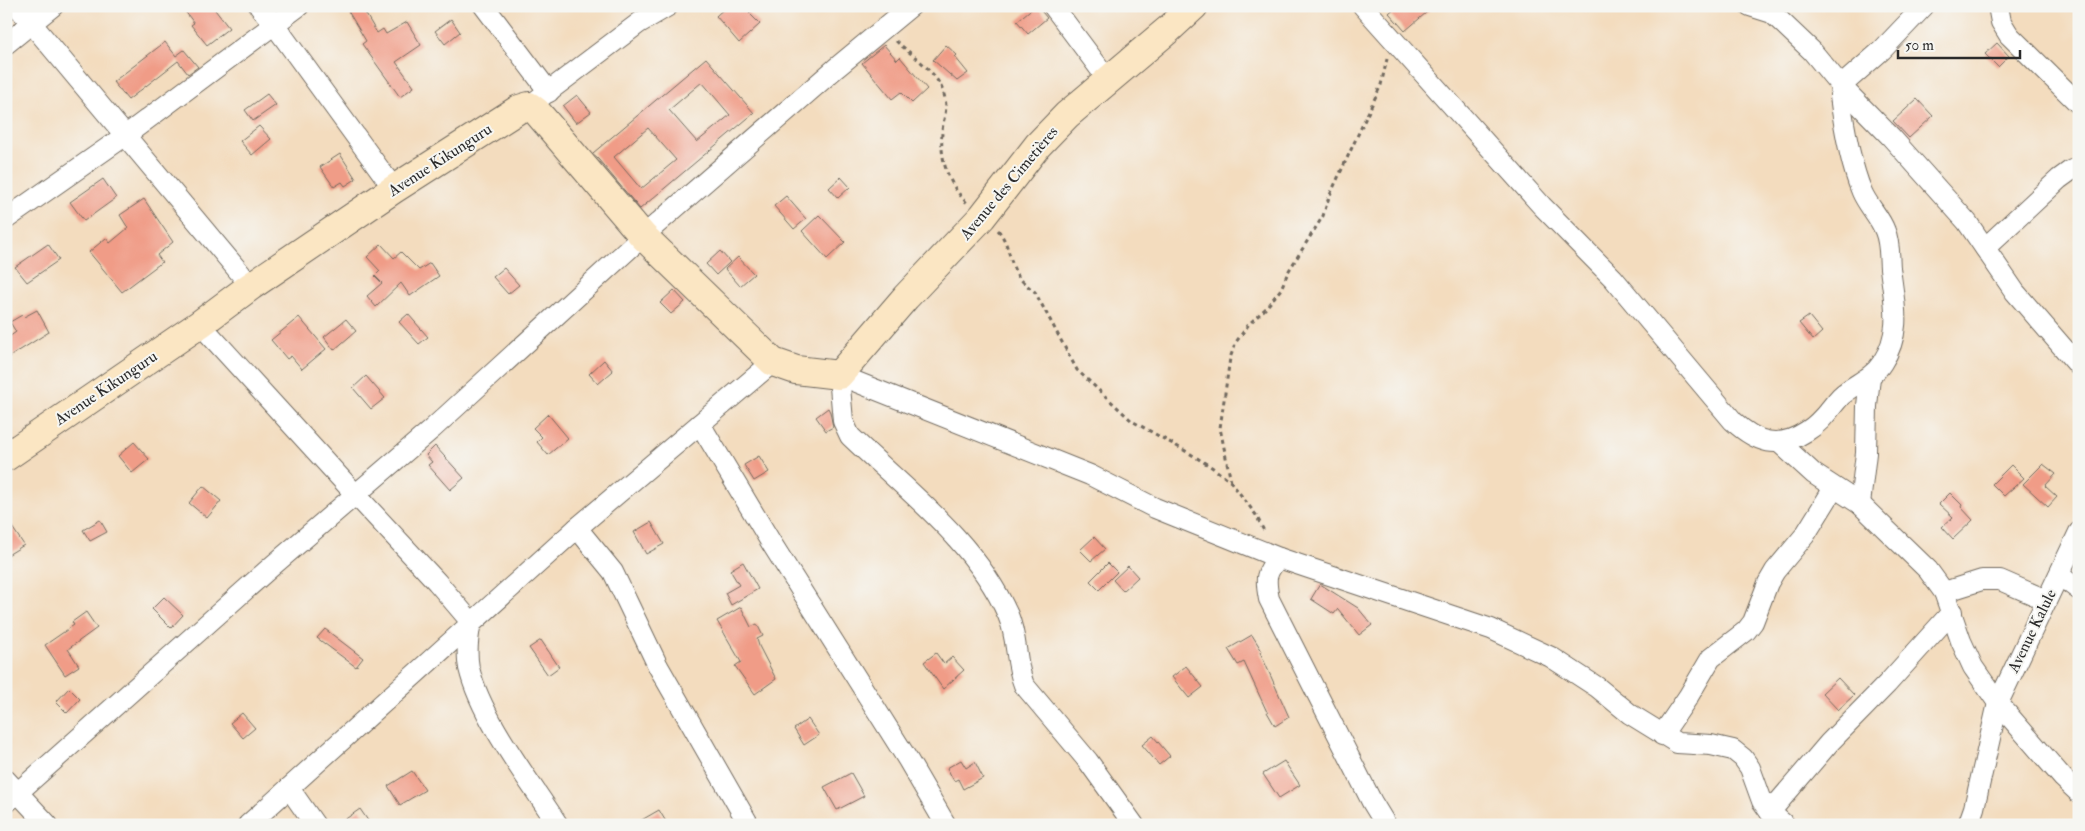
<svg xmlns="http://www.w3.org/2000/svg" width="2085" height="831" viewBox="0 0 2085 831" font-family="'IM FELL Double Pica',serif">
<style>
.building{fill:#f09c87;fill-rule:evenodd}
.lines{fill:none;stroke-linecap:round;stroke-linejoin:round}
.street-casing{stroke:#71695e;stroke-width:22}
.secondary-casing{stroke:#71695e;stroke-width:30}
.path{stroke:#71695e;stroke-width:3;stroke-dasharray:4 4;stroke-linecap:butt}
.street{stroke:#fff;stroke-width:20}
.secondary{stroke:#fbe6c3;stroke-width:28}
.labels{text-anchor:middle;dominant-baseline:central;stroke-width:4;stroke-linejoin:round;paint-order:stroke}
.street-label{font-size:16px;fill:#2b2b2b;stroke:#f6f6f2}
</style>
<rect width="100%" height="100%" fill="#f6f6f2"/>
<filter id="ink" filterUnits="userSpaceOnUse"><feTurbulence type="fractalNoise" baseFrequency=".02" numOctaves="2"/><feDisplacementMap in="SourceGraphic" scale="10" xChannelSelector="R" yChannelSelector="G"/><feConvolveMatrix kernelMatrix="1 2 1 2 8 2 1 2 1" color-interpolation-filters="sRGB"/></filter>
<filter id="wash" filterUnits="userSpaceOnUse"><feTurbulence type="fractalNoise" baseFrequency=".0096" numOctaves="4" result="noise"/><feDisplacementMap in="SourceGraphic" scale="20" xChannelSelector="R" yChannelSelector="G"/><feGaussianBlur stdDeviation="1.12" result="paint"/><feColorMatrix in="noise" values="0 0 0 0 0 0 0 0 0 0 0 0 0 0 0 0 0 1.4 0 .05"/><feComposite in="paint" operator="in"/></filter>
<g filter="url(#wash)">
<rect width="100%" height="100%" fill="#f3dcbe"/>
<g id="blocks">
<g class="building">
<path d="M 181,6 L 212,6 L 229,28 L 207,45 L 191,25 L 194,23 Z"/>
<path d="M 345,6 L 361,6 L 377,33 L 383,29 L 386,34 L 407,22 L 421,45 L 396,62 L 414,87 L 400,97 L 362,44 L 366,41 Z"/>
<path d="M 727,6 L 757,6 L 749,13 L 760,24 L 739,43 L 716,16 Z"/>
<path d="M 1035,6 L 1037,6 L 1047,18 L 1028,34 L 1017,21 Z"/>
<path d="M 1397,6 L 1434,6 L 1405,31 L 1389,13 Z"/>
<path d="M 451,19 L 460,32 L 445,44 L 435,31 Z"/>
<path d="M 165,42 L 176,56 L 184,50 L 198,67 L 188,74 L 178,61 L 128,100 L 113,82 Z"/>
<path d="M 1997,43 L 2009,56 L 1998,67 L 1985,54 Z"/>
<path d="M 884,45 L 897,60 L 900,57 L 927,89 L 912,103 L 901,92 L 892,99 L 862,63 Z"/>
<path d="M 946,45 L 957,55 L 955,57 L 968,73 L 957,81 L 933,60 Z"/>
<path d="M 706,58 L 754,113 L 640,209 L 593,153 ZM 702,82 L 730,115 L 697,142 L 669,110 ZM 648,128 L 676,160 L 641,189 L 614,157 Z"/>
<path d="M 267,94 L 276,105 L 253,121 L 245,110 Z"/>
<path d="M 577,95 L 591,112 L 576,123 L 563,106 Z"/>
<path d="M 1917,99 L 1933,116 L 1909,138 L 1893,121 Z"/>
<path d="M 259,126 L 271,139 L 252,155 L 240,141 Z"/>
<path d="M 340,154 L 356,179 L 345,186 L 342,182 L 334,187 L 320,167 Z"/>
<path d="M 841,177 L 850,187 L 838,198 L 829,188 Z"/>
<path d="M 103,179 L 116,198 L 84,221 L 70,202 Z"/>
<path d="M 786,196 L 806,219 L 794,229 L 774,206 Z"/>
<path d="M 144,199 L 173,242 L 157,255 L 162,262 L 122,292 L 89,252 L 106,238 L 110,243 L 128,228 L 120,215 Z"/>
<path d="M 819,215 L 845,242 L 827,259 L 802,231 Z"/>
<path d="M 48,244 L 59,260 L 27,282 L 15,267 Z"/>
<path d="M 381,244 L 394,258 L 401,252 L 419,270 L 430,263 L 439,276 L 410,296 L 401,283 L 376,307 L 367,296 L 382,283 L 375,276 L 380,271 L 367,257 Z"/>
<path d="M 720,251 L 730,262 L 716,275 L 706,264 Z"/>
<path d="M 738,257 L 754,274 L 740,286 L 725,269 Z"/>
<path d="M 504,268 L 519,285 L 508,294 L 493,277 Z"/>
<path d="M 674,290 L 685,302 L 671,314 L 660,303 Z"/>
<path d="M 37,310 L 49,332 L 6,359 L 6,339 L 16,332 L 10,322 L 22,315 L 24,317 Z"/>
<path d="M 408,314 L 428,337 L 419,344 L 399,322 Z"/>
<path d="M 1809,316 L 1822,332 L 1813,340 L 1799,323 Z"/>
<path d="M 299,317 L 326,349 L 302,369 L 291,356 L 287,359 L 271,340 Z"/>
<path d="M 346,319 L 356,331 L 334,350 L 324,337 Z"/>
<path d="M 604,360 L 613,371 L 598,384 L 589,374 Z"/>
<path d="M 366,376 L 385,398 L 371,409 L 353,388 Z"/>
<path d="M 828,408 L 830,412 L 833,427 L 826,431 L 816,417 Z"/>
<path d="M 548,414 L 568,438 L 548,455 L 537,442 L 542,437 L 533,428 Z"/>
<path d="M 134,442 L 149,459 L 132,473 L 118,456 Z"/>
<path d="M 435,446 L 464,478 L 450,490 L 428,465 L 432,462 L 426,455 Z"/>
<path d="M 759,456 L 769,472 L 754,481 L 744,465 Z"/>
<path d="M 2043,464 L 2056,474 L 2045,486 L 2057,497 L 2048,507 L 2023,484 Z"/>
<path d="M 2011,465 L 2024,478 L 2004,496 L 1992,484 Z"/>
<path d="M 203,486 L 221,501 L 207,518 L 189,503 Z"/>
<path d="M 1950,493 L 1962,505 L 1961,507 L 1973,520 L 1953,539 L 1942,527 L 1953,517 L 1939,504 Z"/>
<path d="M 6,518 L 24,545 L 6,556 Z"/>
<path d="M 100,520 L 107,532 L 90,541 L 83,530 Z"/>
<path d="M 651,522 L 664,544 L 646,554 L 634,532 Z"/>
<path d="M 1094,537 L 1105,549 L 1091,561 L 1080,550 Z"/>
<path d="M 743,562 L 758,589 L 731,605 L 725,593 L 739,585 L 730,570 Z"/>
<path d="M 1108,563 L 1117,572 L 1099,590 L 1090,581 Z"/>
<path d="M 1128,566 L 1138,577 L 1123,591 L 1113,580 Z"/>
<path d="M 1320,584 L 1358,608 L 1372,625 L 1359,635 L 1338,609 L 1334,614 L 1311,599 Z"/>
<path d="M 164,597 L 183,615 L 171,628 L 152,609 Z"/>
<path d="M 741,607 L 751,627 L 757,624 L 763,636 L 757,639 L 759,646 L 776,679 L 755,694 L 735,666 L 741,662 L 717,621 Z"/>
<path d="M 86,612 L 97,628 L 68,649 L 79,666 L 65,675 L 45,645 L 74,625 L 72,622 Z"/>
<path d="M 325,629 L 363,658 L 356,667 L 317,638 Z"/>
<path d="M 1252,635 L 1262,651 L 1260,652 L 1289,717 L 1275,726 L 1267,712 L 1244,662 L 1238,665 L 1228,649 Z"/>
<path d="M 541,640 L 559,667 L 548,675 L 529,648 Z"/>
<path d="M 936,653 L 944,664 L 952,657 L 964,670 L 943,689 L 924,662 Z"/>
<path d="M 1186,666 L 1203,687 L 1189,698 L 1172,677 Z"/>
<path d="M 1838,678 L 1854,695 L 1838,710 L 1822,693 Z"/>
<path d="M 69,688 L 80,699 L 67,713 L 56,702 Z"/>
<path d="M 242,713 L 255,728 L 243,738 L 230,723 Z"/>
<path d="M 808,719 L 819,735 L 804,745 L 794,729 Z"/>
<path d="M 1153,736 L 1170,756 L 1159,765 L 1142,745 Z"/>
<path d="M 961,760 L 966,768 L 975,762 L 983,778 L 963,789 L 958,779 L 954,781 L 947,768 Z"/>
<path d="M 1284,761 L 1300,785 L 1279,798 L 1263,774 Z"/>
<path d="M 412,771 L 425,790 L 400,805 L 388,786 Z"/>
<path d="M 851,773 L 864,796 L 837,810 L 824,787 Z"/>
<path d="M 360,809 L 371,825 L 337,825 Z"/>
<path d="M 659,810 L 668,825 L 633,825 Z"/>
</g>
</g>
</g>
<g filter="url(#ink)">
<use href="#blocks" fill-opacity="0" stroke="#71695e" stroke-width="1"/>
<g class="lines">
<defs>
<g id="street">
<path d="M 17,6 L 251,286"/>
<path d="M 259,6 L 274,24 L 394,189"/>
<path d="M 484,6 L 549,92"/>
<path d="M 1053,6 L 1109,81"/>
<path d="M 1363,6 L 1542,206 L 1613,278 L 1733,421 C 1757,443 1778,450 1807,431 C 1822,422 1829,409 1841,396 C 1854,384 1872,379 1882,363 C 1903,331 1894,303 1890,268 C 1889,255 1890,243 1885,231 C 1880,217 1868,206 1862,192 C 1850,163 1844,127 1840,96 L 1841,86 L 1882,50 L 1924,6"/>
<path d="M 1750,6 L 1772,13 L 1812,51 L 1841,86 L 1891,137 L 1967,222 L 2015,292 L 2079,366"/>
<path d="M 1998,6 L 2001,22 L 2009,35 L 2079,104"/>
<path d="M 6,44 L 53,6"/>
<path d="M 529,106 L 639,23 L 668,6"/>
<path d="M 6,219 L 126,135 L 299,6"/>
<path d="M 1985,248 L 2059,179 L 2070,171 L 2079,167"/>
<path d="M 200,324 L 356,495 L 437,582 L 471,622 C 468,637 466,653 469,668 C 481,719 530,781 558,825"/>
<path d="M 700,424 L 772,544 L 908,760 L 946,825"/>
<path d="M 1780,443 L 1814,474 L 1860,504 L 1928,570 L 1944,592 L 1961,641 L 1973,667 L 1998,703 L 2063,778 L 2079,793"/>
<path d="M 1860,504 L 1866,453 L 1867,406 L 1870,377"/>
<path d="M 577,528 L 613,572 L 658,666 L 749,825"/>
<path d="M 1279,558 C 1265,572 1265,579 1269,599 L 1372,802 L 1386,825"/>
<path d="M 2059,575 L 2079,590"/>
<path d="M 1944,592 L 1982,580 L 2000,580 L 2046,600"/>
<path d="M 1662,735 L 1688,697 L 1711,658 L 1746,631 L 1753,622 L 1768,583 L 1775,571 L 1805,535 L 1834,488"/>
<path d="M 6,780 L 48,825"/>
<path d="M 289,788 L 315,825"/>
<path d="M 6,803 L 271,567 L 432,429 L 643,236 L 836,68 L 911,6"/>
<path d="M 1770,812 L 1829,743 L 1887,684 L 1952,612"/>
<path d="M 248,825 L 577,528 L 773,362"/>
<path d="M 1134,825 L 1088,761 L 1024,685 C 1015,663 1018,638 1008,615 C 975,541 907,491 850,436 L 843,421 L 839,375 L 1090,475 L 1155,508 L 1279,558 L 1491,629 L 1551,657 L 1597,687 L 1630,714 L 1677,743 L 1711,745 L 1733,750 L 1743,758 L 1750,768 L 1762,801 L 1770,812 L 1785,825"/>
<path d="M 1968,825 L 1974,808 L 1998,703 L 2079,532"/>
</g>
<path id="secondary" d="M 6,457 L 200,324 L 251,286 L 394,189 L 519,109 L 529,106 L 537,112 L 643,236 L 773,362 L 796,370 L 839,375 L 906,297 L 982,217 L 1038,145 L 1067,115 L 1169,29 L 1194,6"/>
</defs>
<use href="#street" class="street-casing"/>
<use href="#secondary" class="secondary-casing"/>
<g class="path">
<path d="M 896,41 C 914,57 941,74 945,99 C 948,111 942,122 942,133 C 940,160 948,184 967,203"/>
<path d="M 998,230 C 1008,242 1009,257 1015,271 C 1019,280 1028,286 1035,292 L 1077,370 L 1132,421 L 1189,453 L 1213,468 L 1231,482 L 1256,515 L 1265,533"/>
<path d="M 1231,482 L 1220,428 L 1230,358 L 1236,342 L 1249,324 L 1265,309 L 1281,289 L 1288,272 L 1323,216 L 1329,197 L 1381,85 L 1387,59"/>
</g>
<use href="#street" class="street"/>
<use href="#secondary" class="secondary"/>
</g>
</g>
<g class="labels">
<g class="street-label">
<text transform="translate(440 160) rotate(-33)">Avenue Kikunguru</text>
<text transform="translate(1009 183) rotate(-50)">Avenue des Cimetières</text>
<text transform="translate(106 388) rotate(-34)">Avenue Kikunguru</text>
<text transform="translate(2032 631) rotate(-64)">Avenue Kalule</text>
</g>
</g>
<rect width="2085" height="831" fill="none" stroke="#f6f6f2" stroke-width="25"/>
<path d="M1898 50v8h122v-8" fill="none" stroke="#2b2b2b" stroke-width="2.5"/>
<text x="1905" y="50" font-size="15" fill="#2b2b2b" stroke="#f6f6f2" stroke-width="4" paint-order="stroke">50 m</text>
</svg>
